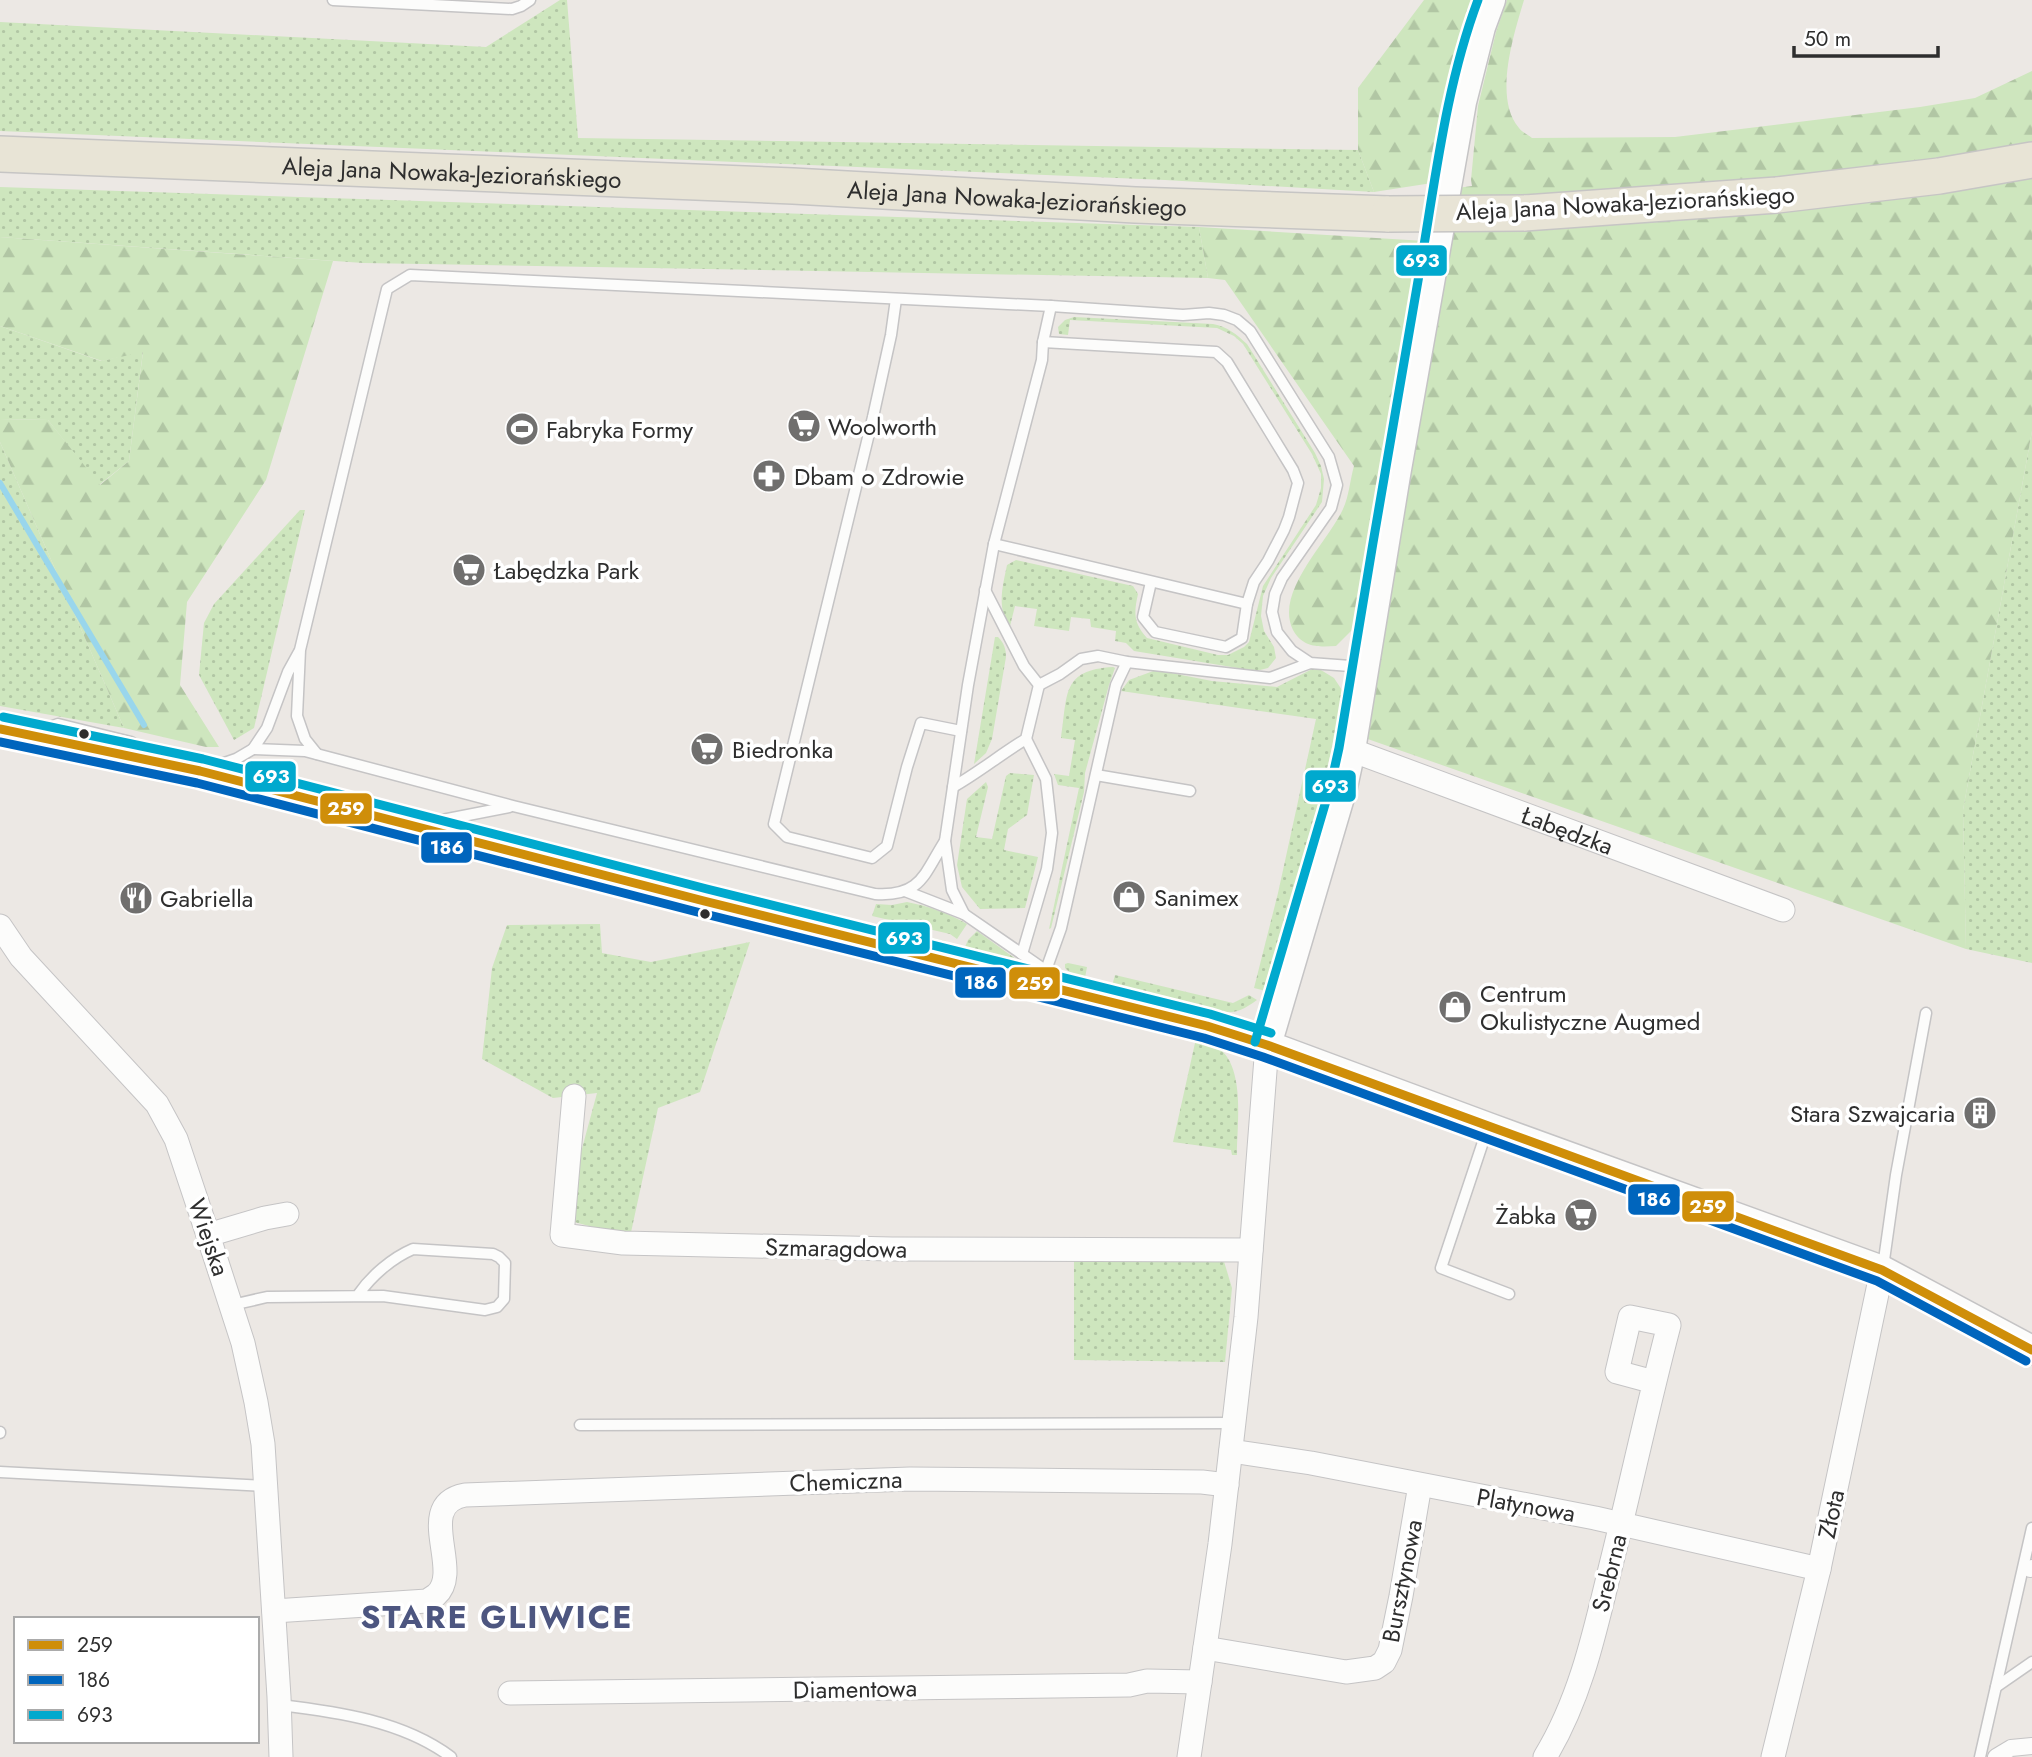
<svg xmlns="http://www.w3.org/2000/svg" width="2032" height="1757" viewBox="0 0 2032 1757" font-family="Jost,sans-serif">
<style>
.grass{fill:url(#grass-dots)}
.forest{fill:url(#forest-firs)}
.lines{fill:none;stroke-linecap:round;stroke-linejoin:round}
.stream{stroke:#99d6ec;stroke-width:6}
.service-casing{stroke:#c5c4c5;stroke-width:13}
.pedestrian-casing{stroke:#c5c4c5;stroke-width:18}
.minor-casing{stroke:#c5c4c5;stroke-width:25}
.tertiary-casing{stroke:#c5c4c5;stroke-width:31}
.primary-casing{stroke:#c6c5c4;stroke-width:38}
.service{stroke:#fcfcfb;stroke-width:10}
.pedestrian{stroke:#fcfcfb;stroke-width:16}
.minor{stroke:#fcfcfb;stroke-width:23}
.tertiary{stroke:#fcfcfb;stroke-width:28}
.primary{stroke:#e8e4d6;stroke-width:35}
.primary-bridge-casing{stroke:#c6c5c4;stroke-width:38;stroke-linecap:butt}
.primary-bridge{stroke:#e8e4d6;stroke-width:35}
.bus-1-casing{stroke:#fff;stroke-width:14}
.bus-2-casing{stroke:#fff;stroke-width:14}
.bus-3-casing{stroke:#fff;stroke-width:14}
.bus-1{stroke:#cf8e09;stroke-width:9}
.bus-2{stroke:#0065bd;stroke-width:9}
.bus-3{stroke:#00a9ce;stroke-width:9}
.bus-dot{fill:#2e2e2e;stroke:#fff;stroke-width:2.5}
.labels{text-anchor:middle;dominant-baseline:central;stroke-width:7;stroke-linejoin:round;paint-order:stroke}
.street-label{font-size:24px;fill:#2e2e2e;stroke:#fff}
.poi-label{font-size:24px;fill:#2e2e2e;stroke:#fff;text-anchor:start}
.district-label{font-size:32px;font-weight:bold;letter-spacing:2px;fill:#4d5680;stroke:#fff}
.line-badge{stroke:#fff;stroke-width:2.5}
.badge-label{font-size:19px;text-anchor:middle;font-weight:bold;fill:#fff}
</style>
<defs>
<pattern id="grass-dots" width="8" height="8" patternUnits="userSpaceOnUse" patternTransform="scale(1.75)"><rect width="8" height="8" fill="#cee6be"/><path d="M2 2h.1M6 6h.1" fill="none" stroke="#b1c6a4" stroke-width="1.8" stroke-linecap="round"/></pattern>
<pattern id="forest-firs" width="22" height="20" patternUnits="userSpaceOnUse" patternTransform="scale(1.75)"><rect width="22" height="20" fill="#cee6be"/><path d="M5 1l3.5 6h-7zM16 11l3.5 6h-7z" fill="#b1c6a4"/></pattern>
</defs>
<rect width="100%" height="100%" fill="#ece8e4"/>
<g class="grass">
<path d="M 560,0 L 567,0 L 578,138 L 1358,150 L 1374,192 L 1165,180 L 0,131 L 0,22 L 486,47 Z"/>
<path d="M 0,187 L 1199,227 L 1208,278 L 363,263 L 0,237 Z"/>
<path d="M 1074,317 L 1213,324 C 1228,327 1236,334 1247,344 L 1315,453 L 1321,466 L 1324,479 L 1322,502 L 1271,578 L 1263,596 L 1261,616 L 1264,631 L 1274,647 L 1276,658 L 1268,668 L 1256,671 L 1134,651 L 1126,643 L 1115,641 L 1116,631 L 1091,627 L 1090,619 L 1071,617 L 1069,631 L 1034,626 L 1037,609 L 1015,606 L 1010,626 C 996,609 1003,585 1007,565 L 1016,560 L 1133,586 L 1138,594 C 1134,612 1133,623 1147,638 L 1218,655 L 1228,655 L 1244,647 L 1249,642 L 1263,586 L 1316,505 L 1321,488 L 1321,474 L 1312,454 L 1243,344 L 1234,336 L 1217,328 L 1070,320 L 1068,335 L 1059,334 L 1058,327 L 1065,320 Z"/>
<path d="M 0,326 L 101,361 L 143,351 L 129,461 L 99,485 L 48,420 L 0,419 Z"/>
<path d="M 2032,431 L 2032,963 L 1966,949 L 1963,810 Z"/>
<path d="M 0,442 L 124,728 L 0,706 Z"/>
<path d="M 300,510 L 305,510 L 254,728 L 234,740 L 199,675 L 204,623 L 214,604 Z"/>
<path d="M 995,637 L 998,637 C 1004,643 1006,649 1006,657 L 992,739 L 986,753 L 974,764 Z"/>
<path d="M 1113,667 L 1115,668 L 1109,685 L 1085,773 L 1084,792 L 1051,928 L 1049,929 L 1079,788 L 1058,785 L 1054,774 L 1069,776 L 1075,740 L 1061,738 C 1068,694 1061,670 1113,667 Z"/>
<path d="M 1316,667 L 1334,678 L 1344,693 L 1324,783 L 1266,991 L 1254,988 L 1278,893 L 1316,719 L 1121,691 L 1129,680 L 1156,670 L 1212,681 L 1277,687 Z"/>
<path d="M 1010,773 L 1034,775 L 1027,815 L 1008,829 L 1004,850 L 1038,857 L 1025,908 L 980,909 L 962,887 L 957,865 L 967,799 L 986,782 L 988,787 L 976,837 L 992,839 L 1006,776 Z"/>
<path d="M 907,902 C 928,906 948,913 967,924 L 957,939 L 950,934 L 872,916 L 876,904 L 892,905 Z"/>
<path d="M 600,924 L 602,953 L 651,962 L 750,942 L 700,1092 L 658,1108 L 630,1237 L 563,1219 L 597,1093 L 553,1098 L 482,1059 L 492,968 L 507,925 Z"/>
<path d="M 902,931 L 946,941 L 950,944 L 951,952 Z"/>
<path d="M 977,931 L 1031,970 L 962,954 L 968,940 Z"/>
<path d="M 1068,963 L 1087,967 L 1085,978 L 1112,986 L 1115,975 L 1233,1003 L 1249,995 L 1257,1000 C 1236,1015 1233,1013 1208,1010 L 1206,1016 L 1076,978 L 1065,968 L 1065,964 Z"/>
<path d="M 1195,1043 C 1250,1039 1237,1121 1237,1155 L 1232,1155 L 1231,1150 L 1173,1142 Z"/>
<path d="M 1074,1257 L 1223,1258 L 1232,1288 L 1225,1362 L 1074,1360 Z"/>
</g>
<g class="forest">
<path d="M 1424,0 L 1473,0 L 1444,99 L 1432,183 L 1374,192 L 1358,150 L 1358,88 Z"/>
<path d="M 1507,0 L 1524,0 C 1514,34 1493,98 1519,128 C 1522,132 1528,135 1532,138 L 1675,137 L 1920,107 L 1975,98 L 2032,71 L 2032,431 L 1963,810 L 1966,949 L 1362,737 L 1457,188 L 1472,186 L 1471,180 L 1478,106 L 1496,32 Z"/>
<path d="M 1199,227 L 1425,241 L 1355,627 L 1336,646 C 1319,647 1303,648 1293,630 C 1274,592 1328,542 1343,509 C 1349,496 1350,480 1354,466 L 1225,280 L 1208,278 Z"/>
<path d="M 0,237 L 333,261 L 266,480 L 187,602 L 180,685 L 219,747 L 206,747 L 124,728 L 0,442 L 0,419 L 48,420 L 100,485 L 129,461 L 143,352 L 102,361 L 0,326 Z"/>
</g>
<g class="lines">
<path class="stream" d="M 0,483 L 144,725"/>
<defs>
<g id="service">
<path d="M 333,0 L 512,9 L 521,6 L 530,0"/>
<path d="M 896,299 L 891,335 L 873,417 L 774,824 L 787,837 L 872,858 L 887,846 L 907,767 L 921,723 L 961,731"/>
<path d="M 994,544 L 1247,604 L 1254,582 L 1268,561 L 1284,530 L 1289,517 L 1298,483 L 1293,470 L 1227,362 L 1216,352 L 1043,342"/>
<path d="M 1151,582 L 1143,617 L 1155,632 L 1226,647 L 1242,638 L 1247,604"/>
<path d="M 985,590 L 1024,666 L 1039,685"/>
<path d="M 1039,685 L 1060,674 L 1081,659 L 1098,656 L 1127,662 L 1270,678 L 1310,663"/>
<path d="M 42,730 L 58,724 L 131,742 L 142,750"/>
<path d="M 253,749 L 305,751 L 513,806 L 875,894 C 921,897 924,874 945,841"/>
<path d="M 317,754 L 305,739 L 297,716 L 300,650 L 387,289 L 410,275 L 1051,306 L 1183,315 L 1209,313 L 1224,315 L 1237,320 L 1250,331 L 1329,457 L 1337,485 L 1331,508 L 1282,578 L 1275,594 L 1272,612 L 1277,632 L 1292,651 L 1310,663 L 1364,667"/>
<path d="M 213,767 L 236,759 L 253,749 L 267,728 L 288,672 L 299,652"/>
<path d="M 1096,775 L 1190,791"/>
<path d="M 953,787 C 978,773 1001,754 1026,739 L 1039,685"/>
<path d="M 432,822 L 509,807"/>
<path d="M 905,891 L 964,914 L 1051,974"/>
<path d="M 964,914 L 952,890 L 945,841 L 953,787 L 968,685 L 994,544 L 1042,360 L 1043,342 L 1051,306"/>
<path d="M 1022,954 L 1047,869 L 1052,833 L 1046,779 L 1026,739"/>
<path d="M 1046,970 L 1061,928 L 1116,685 L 1127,662"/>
<path d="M 1488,1127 L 1441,1268 L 1509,1294"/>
<path d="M 1883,1267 L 1896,1175 L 1926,1013"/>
<path d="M 232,1305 L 267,1297 L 383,1296 L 485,1310 L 497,1307 L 504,1299 L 505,1263 L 499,1257 L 493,1254 L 413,1249 C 392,1258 371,1276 358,1295"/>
<path d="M 580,1425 L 1234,1423"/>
<path d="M 0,1433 L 0,1432"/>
<path d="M 0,1472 L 265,1486"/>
<path d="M 1996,1687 L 2032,1662"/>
<path d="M 280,1705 C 338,1712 403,1721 451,1757"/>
<path d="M 1980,1757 L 2032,1528"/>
</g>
<g id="pedestrian">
<path d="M 2030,1569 L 2032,1568"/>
<path d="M 1996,1757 L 2011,1748 L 2032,1746"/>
</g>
<g id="minor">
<path id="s1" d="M 1351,750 L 1783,910"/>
<path d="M 0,926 L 21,957 L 157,1104 L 176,1139 L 208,1235 L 243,1343 L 256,1402 L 263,1444 L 279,1697 L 281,1757"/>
<path d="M 574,1096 L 562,1235 L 623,1243 L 892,1249 L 1251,1250"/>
<path d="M 208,1235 L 265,1218 L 287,1214"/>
<path d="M 1231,1451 L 1311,1463 L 1595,1518 L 1819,1569"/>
<path d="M 274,1611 L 427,1601 C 430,1599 433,1597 436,1595 C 464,1571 413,1505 465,1495 L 910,1479 L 1202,1482 L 1227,1485"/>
<path d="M 1205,1648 L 1346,1672 L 1375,1668 L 1384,1662 L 1390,1650 L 1401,1596 L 1420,1485"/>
<path d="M 510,1693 L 1129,1685 L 1147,1681 L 1200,1682"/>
<path d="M 1189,1757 L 1220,1544 L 1246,1317 L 1267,1045"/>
<path d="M 1545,1757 C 1581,1698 1595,1631 1611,1565 C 1631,1485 1648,1405 1669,1325 L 1630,1317 L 1617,1372 L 1654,1382"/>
<path d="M 1773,1757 L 1819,1569 L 1882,1270"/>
</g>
<g id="tertiary">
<path d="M 0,729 L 200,771 L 704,901 L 1207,1026 L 1267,1045 L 1488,1127 L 1882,1270 L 2032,1350"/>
<path d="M 1267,1045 L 1343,787 L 1351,750 L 1396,475 L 1462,102 L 1481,27 L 1491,0"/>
</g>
<g id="primary">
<path id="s2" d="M 0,154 L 793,186 L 1135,205 L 1389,214"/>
<path d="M 1524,213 L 1777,195 L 1939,176 L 2032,160"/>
</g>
</defs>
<use href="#service" class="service-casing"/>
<use href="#pedestrian" class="pedestrian-casing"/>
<use href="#minor" class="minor-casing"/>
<use href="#tertiary" class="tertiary-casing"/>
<use href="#primary" class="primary-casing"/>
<use href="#service" class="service"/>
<use href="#pedestrian" class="pedestrian"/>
<use href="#minor" class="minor"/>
<use href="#tertiary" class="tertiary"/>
<use href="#primary" class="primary"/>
<defs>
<path id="primary-bridge" d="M 1389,214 L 1524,213"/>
</defs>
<use href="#primary-bridge" class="primary-bridge-casing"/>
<use href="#primary-bridge" class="primary-bridge"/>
<defs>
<path id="bus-1" d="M 0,729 L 200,771 L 704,901 L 1207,1026 L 1267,1045 L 1882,1270 L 2032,1350"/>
<path id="bus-2" d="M 0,742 L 197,783 L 701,913 L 1204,1038 L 1263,1057 L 1877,1281 L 2026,1361"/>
<g id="bus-3">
<path d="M 3,717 L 203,759 L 707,889 L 1210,1014 L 1271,1033"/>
<path d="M 1255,1042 L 1331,784 L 1339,748 C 1365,590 1391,433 1419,275 C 1435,184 1445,88 1478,0"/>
</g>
</defs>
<use href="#bus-1" class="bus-1-casing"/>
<use href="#bus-2" class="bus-2-casing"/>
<use href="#bus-3" class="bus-3-casing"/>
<use href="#bus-1" class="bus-1"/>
<use href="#bus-2" class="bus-2"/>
<use href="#bus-3" class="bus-3"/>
</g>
<defs>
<symbol id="supermarket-disc" viewBox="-11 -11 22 22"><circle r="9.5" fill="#706f6e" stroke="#fff"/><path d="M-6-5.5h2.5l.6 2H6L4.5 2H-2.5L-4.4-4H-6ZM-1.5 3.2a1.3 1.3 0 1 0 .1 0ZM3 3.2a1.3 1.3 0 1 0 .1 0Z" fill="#fff"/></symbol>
<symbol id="stadium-disc" viewBox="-11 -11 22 22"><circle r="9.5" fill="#706f6e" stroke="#fff"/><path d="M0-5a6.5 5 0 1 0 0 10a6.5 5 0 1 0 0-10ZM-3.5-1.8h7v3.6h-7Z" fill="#fff"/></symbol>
<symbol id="pharmacy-disc" viewBox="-11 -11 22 22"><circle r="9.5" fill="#706f6e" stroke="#fff"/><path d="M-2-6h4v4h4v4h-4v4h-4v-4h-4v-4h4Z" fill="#fff"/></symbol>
<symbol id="shop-disc" viewBox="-11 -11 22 22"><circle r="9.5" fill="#706f6e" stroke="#fff"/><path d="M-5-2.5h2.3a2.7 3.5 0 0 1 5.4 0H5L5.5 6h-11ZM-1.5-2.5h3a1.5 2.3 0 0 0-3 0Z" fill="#fff"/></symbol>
<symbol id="restaurant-disc" viewBox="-11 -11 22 22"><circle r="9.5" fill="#706f6e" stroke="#fff"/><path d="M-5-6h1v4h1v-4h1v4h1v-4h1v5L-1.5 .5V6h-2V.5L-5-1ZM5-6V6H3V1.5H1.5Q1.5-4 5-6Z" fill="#fff"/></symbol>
<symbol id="building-disc" viewBox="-11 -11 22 22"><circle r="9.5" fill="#706f6e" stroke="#fff"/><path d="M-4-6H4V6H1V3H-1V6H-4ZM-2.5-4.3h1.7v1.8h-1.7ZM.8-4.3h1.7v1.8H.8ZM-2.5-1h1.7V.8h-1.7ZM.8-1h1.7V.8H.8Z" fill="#fff"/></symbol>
</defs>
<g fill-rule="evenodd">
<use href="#supermarket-disc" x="785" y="407" width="38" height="38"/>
<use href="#stadium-disc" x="503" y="410" width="38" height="38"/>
<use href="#pharmacy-disc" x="750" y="457" width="38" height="38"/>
<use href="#supermarket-disc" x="450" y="551" width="38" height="38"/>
<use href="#supermarket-disc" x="688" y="730" width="38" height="38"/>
<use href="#shop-disc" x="1110" y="878" width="38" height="38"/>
<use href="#restaurant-disc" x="117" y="879" width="38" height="38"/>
<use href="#shop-disc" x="1436" y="988" width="38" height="38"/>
<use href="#building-disc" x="1961" y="1094" width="38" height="38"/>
<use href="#supermarket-disc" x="1562" y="1196" width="38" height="38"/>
</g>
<g class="bus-dot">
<circle cx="84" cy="734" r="6"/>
<circle cx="705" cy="914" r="6"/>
</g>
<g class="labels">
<g class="street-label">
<text stroke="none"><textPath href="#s2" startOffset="452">Aleja Jana Nowaka-Jeziorańskiego</textPath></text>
<text stroke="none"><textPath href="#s2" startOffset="1018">Aleja Jana Nowaka-Jeziorańskiego</textPath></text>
<text transform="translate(1625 203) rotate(-3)">Aleja Jana Nowaka-Jeziorańskiego</text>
<text stroke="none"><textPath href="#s1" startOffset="231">Łabędzka</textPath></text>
<text transform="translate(209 1237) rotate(71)">Wiejska</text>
<text transform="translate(836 1248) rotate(1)">Szmaragdowa</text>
<text transform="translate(846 1481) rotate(-2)">Chemiczna</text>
<text transform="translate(1526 1505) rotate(10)">Platynowa</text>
<text transform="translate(1831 1514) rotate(-78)">Złota</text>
<text transform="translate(1609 1573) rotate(-76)">Srebrna</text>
<text transform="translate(1402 1581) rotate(-79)">Bursztynowa</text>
<text transform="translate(855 1689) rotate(-1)">Diamentowa</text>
</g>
<g class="poi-label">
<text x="828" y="426">Woolworth</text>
<text x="546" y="429">Fabryka Formy</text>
<text x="794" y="476">Dbam o Zdrowie</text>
<text x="494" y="570">Łabędzka Park</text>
<text x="732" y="749">Biedronka</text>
<text x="1154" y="897">Sanimex</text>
<text x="160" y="898">Gabriella</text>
<text x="1480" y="993">Centrum<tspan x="1480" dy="28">Okulistyczne Augmed</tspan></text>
<text x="1955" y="1113" text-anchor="end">Stara Szwajcaria</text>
<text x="1556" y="1215" text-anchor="end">Żabka</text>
</g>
<g class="district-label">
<text x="497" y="1617">STARE GLIWICE</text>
</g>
</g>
<g class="line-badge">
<rect x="1395" y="244" width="53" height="33" rx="7" fill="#00a9ce"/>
<rect x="244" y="760" width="53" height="33" rx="7" fill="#00a9ce"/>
<rect x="1304" y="769" width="53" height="34" rx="7" fill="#00a9ce"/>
<rect x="319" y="792" width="54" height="33" rx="7" fill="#cf8e09"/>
<rect x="420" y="831" width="53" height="33" rx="7" fill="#0065bd"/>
<rect x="877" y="921" width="54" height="34" rx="7" fill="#00a9ce"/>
<rect x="954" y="966" width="53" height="33" rx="7" fill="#0065bd"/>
<rect x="1008" y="966" width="53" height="34" rx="7" fill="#cf8e09"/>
<rect x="1627" y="1183" width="54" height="33" rx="7" fill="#0065bd"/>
<rect x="1681" y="1190" width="54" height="33" rx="7" fill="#cf8e09"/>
</g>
<g class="badge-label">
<text x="1421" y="267">693</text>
<text x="271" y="783">693</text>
<text x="1330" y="793">693</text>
<text x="346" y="815">259</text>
<text x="447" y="854">186</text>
<text x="904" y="945">693</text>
<text x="981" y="989">186</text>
<text x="1035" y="990">259</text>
<text x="1654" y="1206">186</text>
<text x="1708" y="1213">259</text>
</g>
<rect x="14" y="1617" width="245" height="126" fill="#ffffff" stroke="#ababab" stroke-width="2"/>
<rect x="28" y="1640" width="35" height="10" fill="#cf8e09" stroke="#ababab" stroke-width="2"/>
<text x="77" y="1652" font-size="21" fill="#2e2e2e">259</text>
<rect x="28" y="1675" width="35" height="10" fill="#0065bd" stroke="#ababab" stroke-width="2"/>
<text x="77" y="1687" font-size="21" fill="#2e2e2e">186</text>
<rect x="28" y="1710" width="35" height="10" fill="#00a9ce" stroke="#ababab" stroke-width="2"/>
<text x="77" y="1722" font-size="21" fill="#2e2e2e">693</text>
<path d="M1794 46v10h144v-10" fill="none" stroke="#2e2e2e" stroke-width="3.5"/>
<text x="1804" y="46" font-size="21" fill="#2e2e2e" stroke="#ffffff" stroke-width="5" paint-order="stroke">50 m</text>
</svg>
